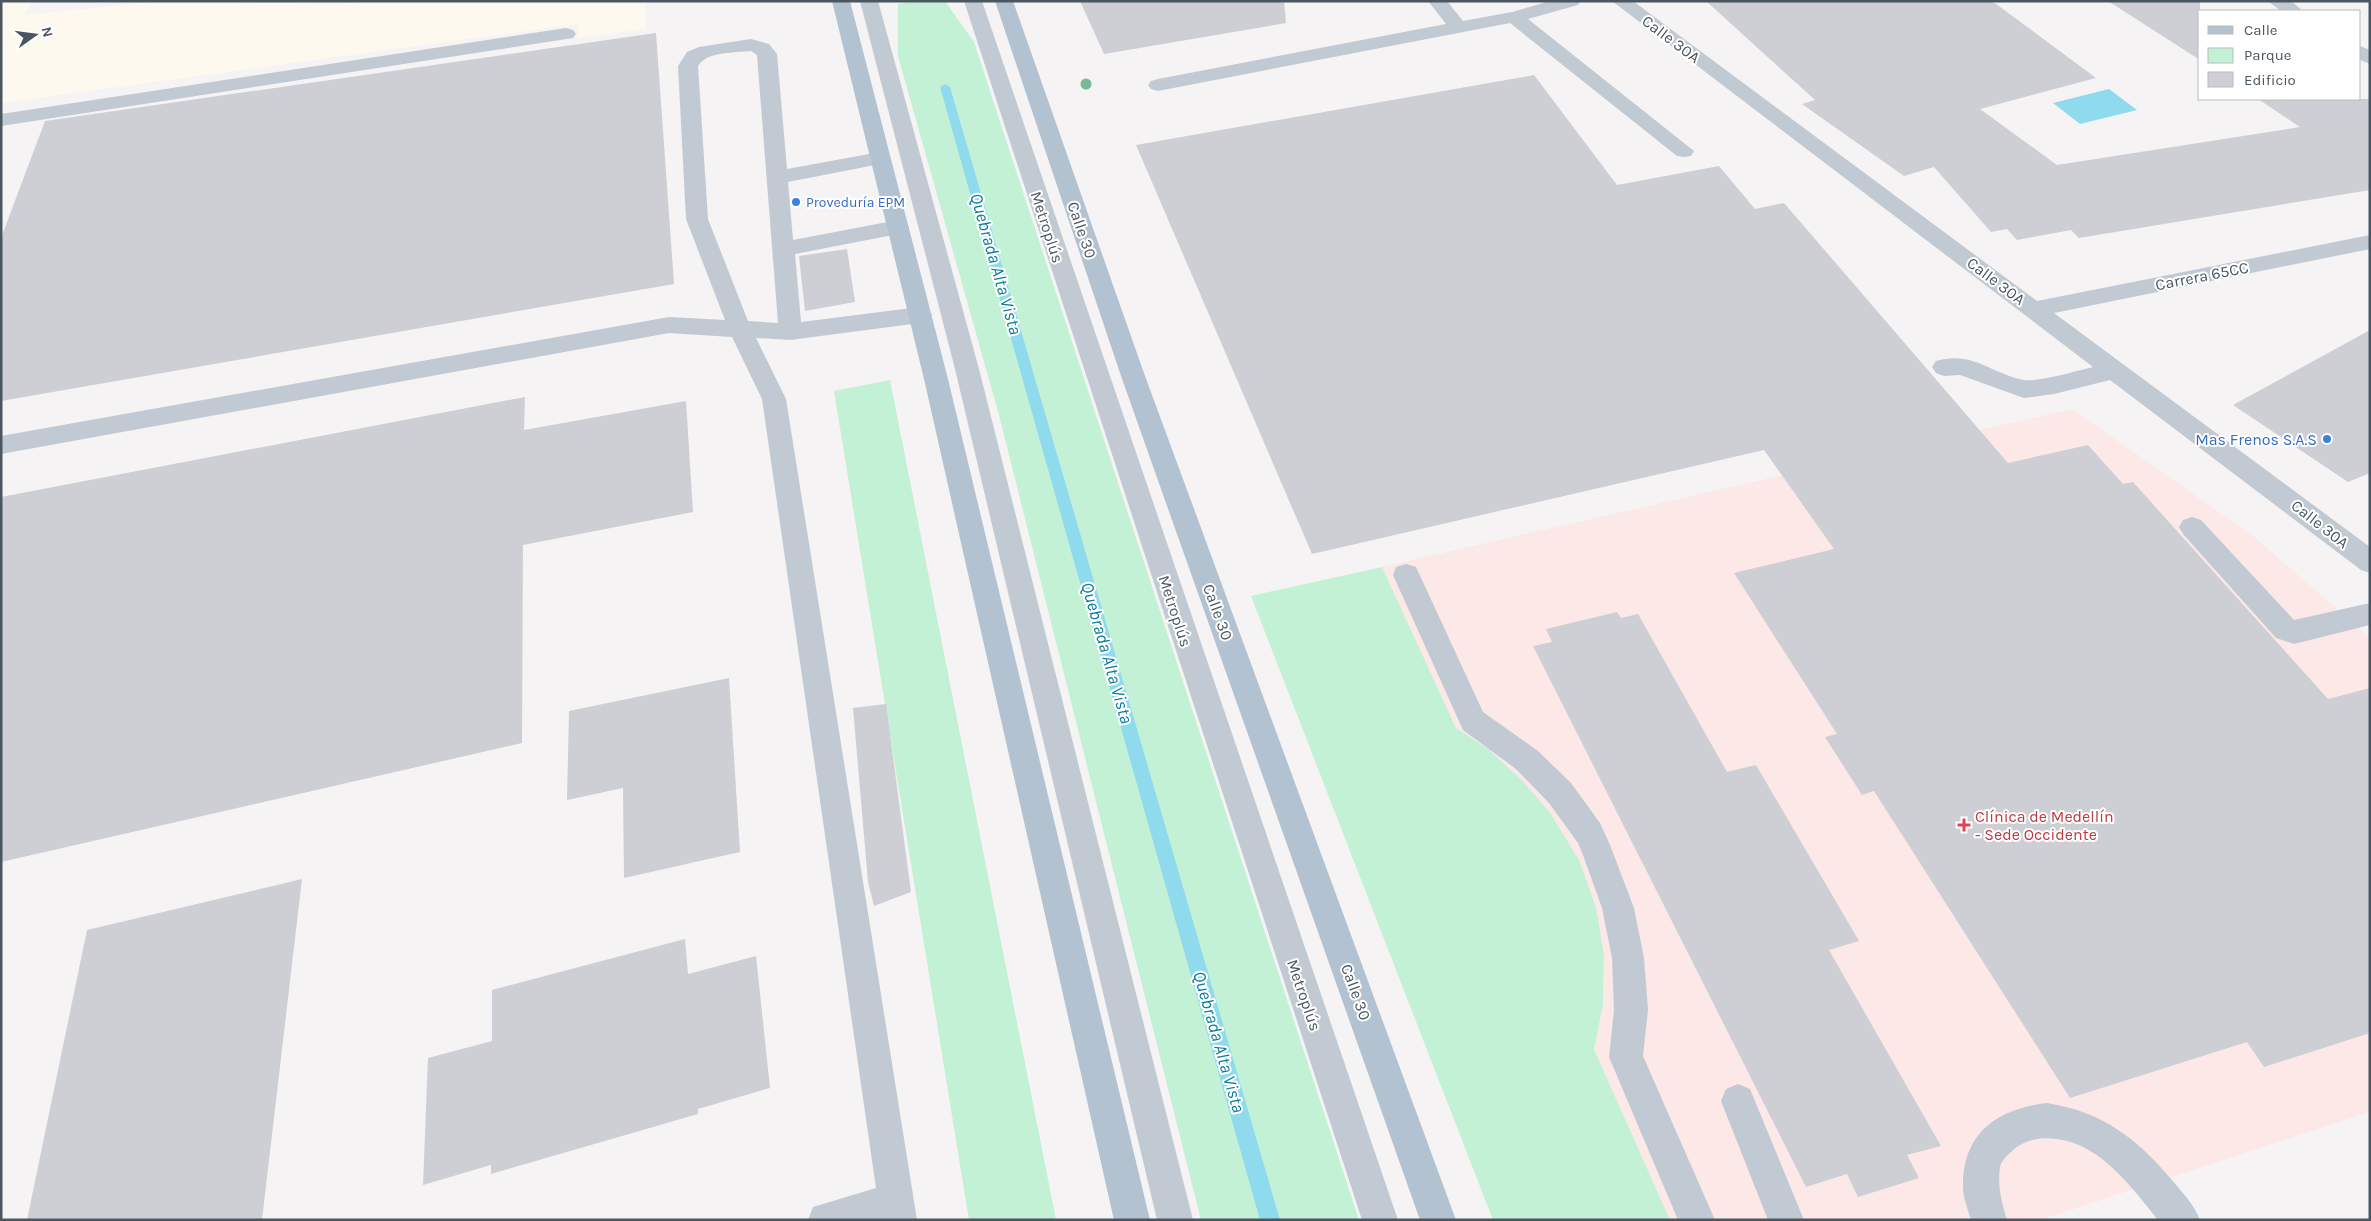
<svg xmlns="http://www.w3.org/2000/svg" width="2371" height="1221" viewBox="0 0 2371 1221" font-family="Karla,sans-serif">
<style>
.commercial{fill:#fdf9ef}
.medical{fill:#fce8e6}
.green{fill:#c3f1d5}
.water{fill:#90daee}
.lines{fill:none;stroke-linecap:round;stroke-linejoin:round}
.stream{fill:#90daee;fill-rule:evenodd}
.building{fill:#cdcfd5}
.minor{fill:#c1cad2;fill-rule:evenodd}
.major{fill:#b3c2d1;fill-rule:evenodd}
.tree{fill:#7bb799}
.shop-dot{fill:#3f7fe0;stroke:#fff;stroke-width:2}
.health-dot{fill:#e0444e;stroke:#fff;stroke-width:2}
.labels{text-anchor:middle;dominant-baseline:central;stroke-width:4;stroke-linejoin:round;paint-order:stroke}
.far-shop-label{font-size:14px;fill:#366cbe;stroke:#fff;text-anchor:start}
.street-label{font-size:16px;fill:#4a5661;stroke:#fff}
.shop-label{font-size:16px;fill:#366cbe;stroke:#fff;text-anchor:end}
.health-label{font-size:16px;fill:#be3a42;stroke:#fff;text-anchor:start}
.water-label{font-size:18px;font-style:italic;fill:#0c7c9b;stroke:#fff}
</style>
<rect width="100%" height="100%" fill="#f5f3f3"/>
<path class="commercial" d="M 1,1 L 31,1 L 25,15 L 161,1 L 338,4 L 373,1 L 645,1 L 645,29 L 578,38 L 578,24 L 1,103 Z"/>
<path class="medical" d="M 2072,409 L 2253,536 L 2370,638 L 2370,1112 L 2040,1220 L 1670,1220 L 1594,1048 L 1603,1005 L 1604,955 L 1596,907 L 1579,860 L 1551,814 L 1522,780 L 1505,764 L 1456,728 L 1382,567 Z"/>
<g class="green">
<path d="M 914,1 L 945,1 L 974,42 L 1359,1220 L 1201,1220 L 999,415 L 898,56 L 898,4 Z"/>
<path d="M 890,380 L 1056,1220 L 969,1220 L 834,391 Z"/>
<path d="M 1382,567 L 1456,728 L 1488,749 L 1522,780 L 1551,814 L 1579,860 L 1596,907 L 1604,955 L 1603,1005 L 1594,1049 L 1670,1220 L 1493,1220 L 1251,596 Z"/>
</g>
<path class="water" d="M 2109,89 L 2137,110 L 2080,124 L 2053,103 Z"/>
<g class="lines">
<path class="stream" d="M 945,84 L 950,87 L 1280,1220 L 1260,1220 L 940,87 Z"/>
</g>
<g class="building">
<path d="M 1080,1 L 1284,1 L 1286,23 L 1104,54 Z"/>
<path d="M 1706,1 L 1992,1 L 2096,78 L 1980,109 L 2057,165 L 2300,127 L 2258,99 L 2370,99 L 2370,190 L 2079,238 L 2071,230 L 2017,240 L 2007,229 L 1991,232 L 1934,167 L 1904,176 L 1802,104 L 1815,100 Z"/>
<path d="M 2108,1 L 2200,1 L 2200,60 Z"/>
<path d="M 656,33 L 674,284 L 1,401 L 1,238 L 45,121 Z"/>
<path d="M 1534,75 L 1617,185 L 1719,166 L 1755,209 L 1784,203 L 2008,463 L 2088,445 L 2123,484 L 2133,482 L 2328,699 L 2370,688 L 2370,1033 L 2264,1067 L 2247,1042 L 2070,1098 L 1874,791 L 1862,795 L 1825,737 L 1837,734 L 1734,573 L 1834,549 L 1764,450 L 1312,554 L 1136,145 Z"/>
<path d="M 847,249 L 855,302 L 805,311 L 799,256 Z"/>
<path d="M 2370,330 L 2370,473 L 2348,482 L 2233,405 Z"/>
<path d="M 525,397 L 524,430 L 686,401 L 693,512 L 523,545 L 522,743 L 1,862 L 1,497 Z"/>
<path d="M 1617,612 L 1621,618 L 1638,614 L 1727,772 L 1756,765 L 1859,941 L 1829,950 L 1941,1146 L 1907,1155 L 1919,1178 L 1858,1197 L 1847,1174 L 1806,1187 L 1533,646 L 1552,642 L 1546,629 Z"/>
<path d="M 729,678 L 740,852 L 624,878 L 623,788 L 567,800 L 569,711 Z"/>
<path d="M 886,704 L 911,892 L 874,906 L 868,882 L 853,708 Z"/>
<path d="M 302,879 L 262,1220 L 27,1220 L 87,930 Z"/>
<path d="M 685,939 L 688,974 L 756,956 L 770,1088 L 698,1109 L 698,1114 L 491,1174 L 491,1165 L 423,1185 L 428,1058 L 492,1041 L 492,990 Z"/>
</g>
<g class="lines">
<g class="minor">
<path d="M 860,1 L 878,1 L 979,369 L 1193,1220 L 1157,1220 L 955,369 Z"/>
<path d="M 964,1 L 982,1 L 1398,1220 L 1362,1220 Z"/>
<path d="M 1428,1 L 1447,1 L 1463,21 L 1512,12 L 1550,1 L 1580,1 L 1578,5 L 1528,19 L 1694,151 L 1691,156 L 1684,157 L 1677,156 L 1510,23 L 1158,91 L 1151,89 L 1148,85 L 1151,81 L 1158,79 L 1446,24 Z"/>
<path d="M 1612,1 L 1633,1 L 2037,301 L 2370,235 L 2370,249 L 2054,313 L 2370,547 L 2370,573 L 2361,570 L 2110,380 L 2054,394 L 2024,398 L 1960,375 L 1944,376 L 1936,373 L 1932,367 L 1936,361 C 1972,350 1992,374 2024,380 C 2040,382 2076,371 2093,367 Z"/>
<path d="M 2268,1 L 2291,1 L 2303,11 L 2281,11 Z"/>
<path d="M 566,28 L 573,30 L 576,34 L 573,38 L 1,126 L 1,114 Z"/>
<path d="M 751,39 L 769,44 L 777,54 L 787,169 L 880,152 L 887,153 L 890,158 L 887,163 L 880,164 L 788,182 L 793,240 L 898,220 L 906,222 L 909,227 L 906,232 L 898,234 L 795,254 L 801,322 L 920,307 L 928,309 L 932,315 L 928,321 L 920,323 L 790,340 L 756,338 L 786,399 L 917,1220 L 808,1220 L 813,1207 L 876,1188 L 762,399 L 732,337 L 669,333 L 1,454 L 1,436 L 669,317 L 725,320 L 686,219 L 678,66 L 687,52 L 699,47 ZM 751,51 L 757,55 L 778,323 L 748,321 L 708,219 L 698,66 C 707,51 735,53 751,51 Z"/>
<path d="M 2360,46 L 2370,50 L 2370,64 L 2360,60 Z"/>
<path d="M 2192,517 L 2201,520 L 2294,620 L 2370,603 L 2370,625 L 2294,644 L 2276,638 L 2183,534 L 2179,527 L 2183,520 Z"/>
<path d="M 1406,564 L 1416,567 L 1483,712 L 1538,751 L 1571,783 L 1600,823 L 1610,845 L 1634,908 L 1644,958 L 1648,1010 L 1643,1056 L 1715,1220 L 1678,1220 L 1609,1057 L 1614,1010 L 1612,958 L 1602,908 L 1583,855 L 1578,843 L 1549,803 L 1516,769 L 1463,730 L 1393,575 L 1396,567 Z"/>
<path d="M 1738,1084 L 1750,1089 L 1804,1220 L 1768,1220 L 1721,1101 L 1726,1089 Z"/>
<path d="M 2047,1103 C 2103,1112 2136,1138 2171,1179 C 2182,1192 2194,1204 2200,1220 L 2158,1220 C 2137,1194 2115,1164 2085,1148 C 2062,1136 2029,1133 2011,1152 C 2006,1157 2001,1161 2000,1167 C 1997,1186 2002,1203 2007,1220 L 1971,1220 C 1968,1210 1964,1199 1963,1190 C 1961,1134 1996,1109 2047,1103 Z"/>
</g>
<g class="major">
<path d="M 832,1 L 850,1 L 948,379 L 1150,1220 L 1114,1220 L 924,379 Z"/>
<path d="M 995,1 L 1013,1 L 1145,376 L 1456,1220 L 1420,1220 L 1121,376 Z"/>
</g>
</g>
<circle class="tree" cx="1086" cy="84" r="5.5"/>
<g class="shop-dot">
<circle cx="796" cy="202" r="5"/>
<circle cx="2327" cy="439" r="5"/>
</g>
<path class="health-dot" d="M1961.5 817.5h5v5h5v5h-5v5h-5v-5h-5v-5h5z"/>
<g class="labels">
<g class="far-shop-label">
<text x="806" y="202">Proveduría EPM</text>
</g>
<g class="street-label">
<text transform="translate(1671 39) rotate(37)">Calle 30A</text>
<text transform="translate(1047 227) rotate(72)">Metroplús</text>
<text transform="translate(1082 230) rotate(71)">Calle 30</text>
<text transform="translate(2202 276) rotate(-11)">Carrera 65CC</text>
<text transform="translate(1996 281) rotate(37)">Calle 30A</text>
<text transform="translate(2320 524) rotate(38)">Calle 30A</text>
<text transform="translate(1175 611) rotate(72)">Metroplús</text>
<text transform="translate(1218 612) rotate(70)">Calle 30</text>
<text transform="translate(1356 992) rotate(70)">Calle 30</text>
<text transform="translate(1304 995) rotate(71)">Metroplús</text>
</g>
<g class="shop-label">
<text x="2317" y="439">Mas Frenos S.A.S</text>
</g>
<g class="health-label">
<text x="1975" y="816">Clínica de Medellín<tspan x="1975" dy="18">- Sede Occidente</tspan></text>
</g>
<g class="water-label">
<text transform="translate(996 264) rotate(74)">Quebrada Alta Vista</text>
<text transform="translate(1107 653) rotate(74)">Quebrada Alta Vista</text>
<text transform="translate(1219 1042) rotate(74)">Quebrada Alta Vista</text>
</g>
</g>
<rect width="2371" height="1221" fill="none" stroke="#4a5661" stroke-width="5"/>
<rect x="2198" y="10" width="162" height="90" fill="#ffffff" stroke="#b7bbc0"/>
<rect x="2208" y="26" width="25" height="8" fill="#b3c2d1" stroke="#b7bbc0"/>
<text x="2244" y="35" font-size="15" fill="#4a5661">Calle</text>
<rect x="2208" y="48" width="25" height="15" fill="#c3f1d5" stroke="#b7bbc0"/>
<text x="2244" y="60" font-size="15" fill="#4a5661">Parque</text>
<rect x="2208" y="72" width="25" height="15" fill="#cdcfd5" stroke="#b7bbc0"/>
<text x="2244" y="85" font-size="15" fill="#4a5661">Edificio</text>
<g transform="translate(35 35) rotate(76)" stroke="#ffffff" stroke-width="4" paint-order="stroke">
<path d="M0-4L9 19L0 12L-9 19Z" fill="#4a5661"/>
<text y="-8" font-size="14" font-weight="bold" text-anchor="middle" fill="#4a5661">N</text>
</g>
</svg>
